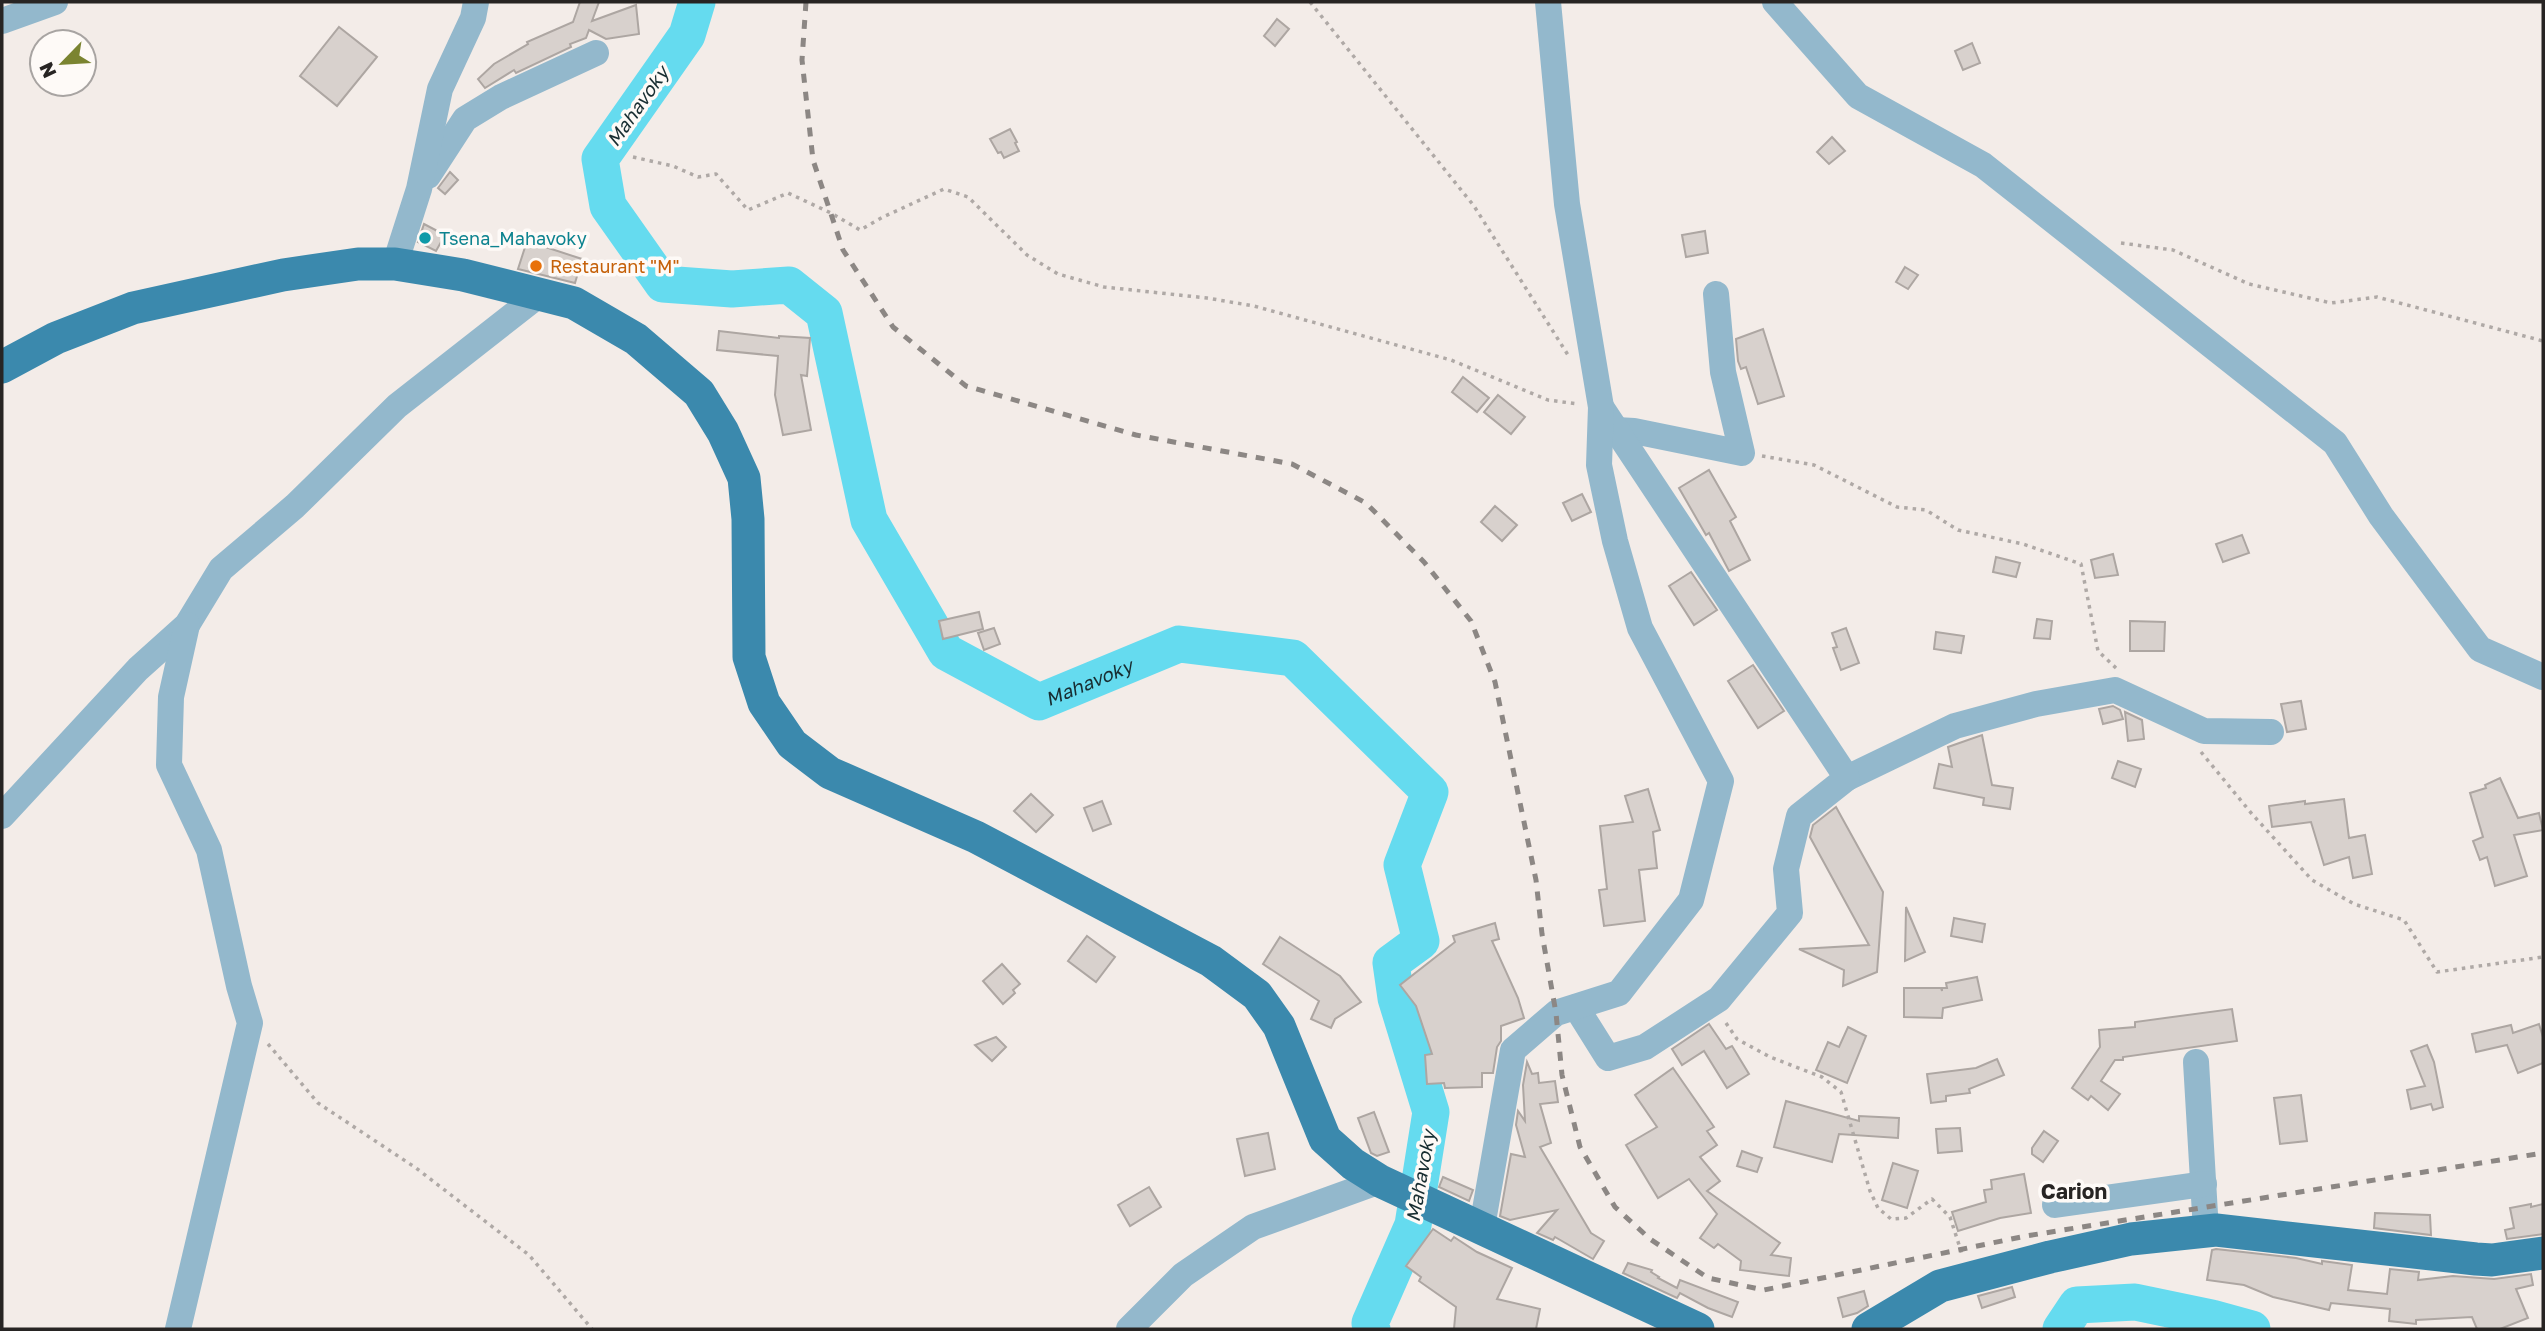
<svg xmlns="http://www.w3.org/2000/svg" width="2545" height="1331" viewBox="0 0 2545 1331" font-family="'Golos Text',sans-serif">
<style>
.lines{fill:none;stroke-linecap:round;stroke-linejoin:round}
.river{stroke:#65dbef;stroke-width:37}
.building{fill:#d8d1cd;stroke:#ada6a2;stroke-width:2}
.path{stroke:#afa9a6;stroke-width:3.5;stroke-dasharray:3.5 5;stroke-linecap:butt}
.minor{stroke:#93b8cc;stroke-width:26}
.major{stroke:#3b89ad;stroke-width:33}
.rail{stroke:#8c8784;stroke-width:5;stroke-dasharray:9 9;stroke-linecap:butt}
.culture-dot{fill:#0f9aa8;stroke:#fefaf7;stroke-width:2.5}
.food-dot{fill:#e8710a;stroke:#fefaf7;stroke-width:2.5}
.labels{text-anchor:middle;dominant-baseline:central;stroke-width:7;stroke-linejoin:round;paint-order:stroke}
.culture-label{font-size:18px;fill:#0d838f;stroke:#fefaf7;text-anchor:start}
.food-label{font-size:18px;fill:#c56008;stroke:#fefaf7;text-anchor:start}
.water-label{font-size:19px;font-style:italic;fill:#182d31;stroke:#fefaf7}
.quarter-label{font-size:21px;font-weight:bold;fill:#272423;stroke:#fefaf7}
</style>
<rect width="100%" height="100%" fill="#f3ece8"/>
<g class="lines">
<g class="river">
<path id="s1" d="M 697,2 L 687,35 L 600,159 L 608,206 L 663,284 L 732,289 L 789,285 L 824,313 L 869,520 L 946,652 L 1039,702 L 1179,644 L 1293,658 L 1430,792 L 1402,865 L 1421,941 L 1391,963 L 1396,998 L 1431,1112 L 1413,1225 L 1370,1323 L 1372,1329"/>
<path d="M 2061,1329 L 2077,1305 L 2135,1302 L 2212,1318 L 2252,1329"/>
</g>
</g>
<g class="building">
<path d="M 580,2 L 599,2 L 592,21 L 636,5 L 639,34 L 606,39 L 589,30 L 586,38 L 570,44 L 571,47 L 516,73 L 514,70 L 485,88 L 478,79 L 494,64 L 528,44 L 527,42 L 573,22 Z"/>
<path d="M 1277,19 L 1289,29 L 1275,46 L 1264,36 Z"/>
<path d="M 339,27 L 377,57 L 337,106 L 300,76 Z"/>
<path d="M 1972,43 L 1980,63 L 1963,70 L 1955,51 Z"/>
<path d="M 1010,129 L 1017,142 L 1015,143 L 1019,151 L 1004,158 L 1001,152 L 998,153 L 990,139 Z"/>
<path d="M 1832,137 L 1845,151 L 1829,164 L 1817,152 Z"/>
<path d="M 450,172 L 458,180 L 445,194 L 438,188 Z"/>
<path d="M 424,224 L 445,235 L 436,251 L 418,242 Z"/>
<path d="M 1705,231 L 1708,253 L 1686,257 L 1682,235 Z"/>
<path d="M 527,241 L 582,259 L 575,283 L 518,269 Z"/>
<path d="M 1905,267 L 1918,275 L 1908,289 L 1896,282 Z"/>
<path d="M 1763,329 L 1784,396 L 1758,404 L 1746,367 L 1741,369 L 1738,361 L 1736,339 Z"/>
<path d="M 719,331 L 779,338 L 779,336 L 810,338 L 807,376 L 801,375 L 811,430 L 783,435 L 775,395 L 778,356 L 717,350 Z"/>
<path d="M 1463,377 L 1489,398 L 1477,412 L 1452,392 Z"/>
<path d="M 1498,395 L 1525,417 L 1511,434 L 1484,412 Z"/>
<path d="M 1709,470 L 1736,517 L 1730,521 L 1750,560 L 1729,571 L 1709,533 L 1706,535 L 1679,488 Z"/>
<path d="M 1582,494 L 1591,512 L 1572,521 L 1563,503 Z"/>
<path d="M 1495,506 L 1517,525 L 1502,541 L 1481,522 Z"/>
<path d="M 2242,535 L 2249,553 L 2223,562 L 2216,544 Z"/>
<path d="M 2113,554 L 2118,575 L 2095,578 L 2091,560 Z"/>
<path d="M 1996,557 L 2020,563 L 2016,577 L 1993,572 Z"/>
<path d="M 1691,572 L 1717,610 L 1694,625 L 1669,586 Z"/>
<path d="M 979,612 L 983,629 L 943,639 L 939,621 Z"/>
<path d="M 2037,619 L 2052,621 L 2050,639 L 2034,638 Z"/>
<path d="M 2130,621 L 2165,622 L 2164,651 L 2130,651 Z"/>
<path d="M 994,628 L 1000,644 L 984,650 L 978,633 Z"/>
<path d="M 1846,628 L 1859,663 L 1841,670 L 1833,648 L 1837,647 L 1832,633 Z"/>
<path d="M 1936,632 L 1964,636 L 1961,653 L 1934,649 Z"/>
<path d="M 1753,665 L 1784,711 L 1758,728 L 1728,681 Z"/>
<path d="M 2301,701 L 2306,729 L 2287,732 L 2281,704 Z"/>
<path d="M 2113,706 L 2120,710 L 2123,719 L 2103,724 L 2099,709 Z"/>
<path d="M 2125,712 L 2142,720 L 2144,739 L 2128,741 Z"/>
<path d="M 1982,735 L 1992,785 L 2013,788 L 2010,809 L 1983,805 L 1984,798 L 1934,788 L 1939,764 L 1952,767 L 1948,747 Z"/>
<path d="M 2118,761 L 2141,769 L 2135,787 L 2112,778 Z"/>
<path d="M 2500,778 L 2518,818 L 2539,813 L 2543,830 L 2514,835 L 2527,876 L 2495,886 L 2487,857 L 2480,860 L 2473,841 L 2483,837 L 2470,793 L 2486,788 L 2485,785 Z"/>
<path d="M 1648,789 L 1660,830 L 1653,832 L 1657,868 L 1639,870 L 1645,921 L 1604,926 L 1599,890 L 1607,889 L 1600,826 L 1633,822 L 1625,796 Z"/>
<path d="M 1031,794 L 1053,815 L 1036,832 L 1014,811 Z"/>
<path d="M 2344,799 L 2349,838 L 2365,835 L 2372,874 L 2353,878 L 2349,857 L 2324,865 L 2311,822 L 2272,827 L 2269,806 L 2305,801 L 2305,804 Z"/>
<path d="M 1102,801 L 1111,824 L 1093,831 L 1084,808 Z"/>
<path d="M 1836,807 L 1883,892 L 1877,972 L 1843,986 L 1844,970 L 1799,949 L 1869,945 L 1810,837 L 1813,825 Z"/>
<path d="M 1906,907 L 1925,952 L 1905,961 Z"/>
<path d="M 1954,918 L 1985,924 L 1982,942 L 1951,936 Z"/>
<path d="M 1495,923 L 1499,939 L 1492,941 L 1518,998 L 1524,1018 L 1501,1026 L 1501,1041 L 1497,1047 L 1493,1073 L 1482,1073 L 1482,1087 L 1445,1088 L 1444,1083 L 1427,1084 L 1425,1055 L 1432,1054 L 1416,1006 L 1400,985 L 1455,942 L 1453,936 Z"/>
<path d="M 1087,936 L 1115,957 L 1096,982 L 1068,961 Z"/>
<path d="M 1280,937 L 1340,976 L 1361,1002 L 1335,1019 L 1331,1028 L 1311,1019 L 1319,1001 L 1263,964 Z"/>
<path d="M 1002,964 L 1020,984 L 1013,990 L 1015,993 L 1003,1004 L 983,981 Z"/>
<path d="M 1977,977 L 1982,1000 L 1943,1008 L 1942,1018 L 1904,1017 L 1904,988 L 1941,988 L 1942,991 L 1942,988 L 1947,988 L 1946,983 Z"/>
<path d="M 2232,1009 L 2237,1041 L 2123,1057 L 2123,1060 L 2115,1060 L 2101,1081 L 2120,1094 L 2108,1110 L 2091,1096 L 2088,1100 L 2072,1088 L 2100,1047 L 2099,1030 L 2135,1027 L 2135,1022 Z"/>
<path d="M 1709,1024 L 1726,1049 L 1732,1046 L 1749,1074 L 1727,1088 L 1704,1051 L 1682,1065 L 1672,1049 Z"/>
<path d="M 2539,1024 L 2543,1037 L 2543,1063 L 2518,1073 L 2507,1045 L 2476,1052 L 2472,1034 L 2511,1025 L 2513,1033 Z"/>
<path d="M 1848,1027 L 1866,1036 L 1847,1083 L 1816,1070 L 1828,1042 L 1839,1047 Z"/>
<path d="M 996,1037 L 1006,1047 L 992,1061 L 975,1045 Z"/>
<path d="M 2427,1045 L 2434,1062 L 2443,1107 L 2433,1110 L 2431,1104 L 2411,1109 L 2407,1090 L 2425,1086 L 2411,1051 Z"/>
<path d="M 1997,1059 L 2004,1075 L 1969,1089 L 1970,1093 L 1946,1096 L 1946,1101 L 1931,1103 L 1927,1074 L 1976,1068 Z"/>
<path d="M 1527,1062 L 1532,1074 L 1538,1073 L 1539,1083 L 1555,1081 L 1558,1102 L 1540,1104 L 1551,1143 L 1540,1147 L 1591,1233 L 1604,1241 L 1593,1259 L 1555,1237 L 1553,1240 L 1537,1233 L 1557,1210 L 1510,1220 L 1500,1216 L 1511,1154 L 1525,1157 L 1516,1125 L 1518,1111 L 1525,1121 L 1523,1085 Z"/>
<path d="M 1673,1068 L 1714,1127 L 1707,1131 L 1717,1145 L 1700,1157 L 1720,1181 L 1707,1191 L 1780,1243 L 1771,1255 L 1791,1258 L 1789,1276 L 1740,1270 L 1741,1261 L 1718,1244 L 1714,1248 L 1700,1238 L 1717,1214 L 1689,1179 L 1658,1198 L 1626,1145 L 1657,1127 L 1635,1095 Z"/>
<path d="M 2301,1095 L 2307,1141 L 2280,1144 L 2274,1098 Z"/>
<path d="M 1786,1101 L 1859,1121 L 1859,1116 L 1899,1118 L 1898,1138 L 1839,1134 L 1832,1162 L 1774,1147 Z"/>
<path d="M 1374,1112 L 1389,1152 L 1377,1156 L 1371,1153 L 1358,1118 Z"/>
<path d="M 1960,1128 L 1962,1151 L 1938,1153 L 1936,1129 Z"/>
<path d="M 2044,1131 L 2058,1141 L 2043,1162 L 2032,1154 L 2032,1148 Z"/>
<path d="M 1268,1133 L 1275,1169 L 1245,1176 L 1237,1139 Z"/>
<path d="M 1742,1151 L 1762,1158 L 1757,1172 L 1737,1166 Z"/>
<path d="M 1893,1163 L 1918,1171 L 1907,1208 L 1882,1200 Z"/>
<path d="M 2024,1174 L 2031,1213 L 2000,1218 L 1958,1231 L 1952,1212 L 1986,1202 L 1984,1190 L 1992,1189 L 1991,1180 Z"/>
<path d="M 1443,1177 L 1473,1190 L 1469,1201 L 1439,1187 Z"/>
<path d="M 1149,1187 L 1161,1207 L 1130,1226 L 1118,1205 Z"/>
<path d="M 2531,1204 L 2531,1207 L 2543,1204 L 2543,1234 L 2507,1239 L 2505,1230 L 2514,1228 L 2510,1208 Z"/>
<path d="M 2375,1213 L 2430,1215 L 2431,1235 L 2374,1228 Z"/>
<path d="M 1433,1229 L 1451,1241 L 1454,1237 L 1477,1252 L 1512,1268 L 1497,1299 L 1540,1309 L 1536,1329 L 1454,1329 L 1456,1307 L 1419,1281 L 1421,1277 L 1406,1266 Z"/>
<path d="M 2216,1249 L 2296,1258 L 2322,1264 L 2322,1261 L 2352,1265 L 2348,1290 L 2387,1294 L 2390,1269 L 2419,1272 L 2418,1280 L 2453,1276 L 2494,1279 L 2531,1274 L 2533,1285 L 2516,1289 L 2528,1318 L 2500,1329 L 2477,1329 L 2472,1317 L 2416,1320 L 2416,1324 L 2389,1321 L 2390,1309 L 2331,1303 L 2329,1310 L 2273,1297 L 2244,1285 L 2207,1280 L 2212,1250 Z"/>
<path d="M 1628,1263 L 1652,1270 L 1651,1272 L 1659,1277 L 1658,1278 L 1677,1288 L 1680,1280 L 1738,1302 L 1732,1317 L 1708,1308 L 1680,1293 L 1677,1298 L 1623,1273 Z"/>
<path d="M 2012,1287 L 2015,1297 L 1982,1308 L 1978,1296 Z"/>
<path d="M 1864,1291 L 1868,1306 L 1857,1313 L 1843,1317 L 1838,1298 Z"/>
</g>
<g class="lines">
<g class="path">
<path d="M 1310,2 L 1474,206 L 1568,355"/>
<path d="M 633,157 L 673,166 L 698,177 L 716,174 L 748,210 L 788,193 L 831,213 L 860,230 L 883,217 L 944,189 L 968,197 L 1027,255 L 1058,274 L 1104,287 L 1207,298 L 1254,306 L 1451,360 L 1548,400 L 1578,404"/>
<path d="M 2121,243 L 2173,250 L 2249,284 L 2331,303 L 2377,297 L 2543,341"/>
<path d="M 1762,456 L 1814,465 L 1897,507 L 1926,510 L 1958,530 L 2023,544 L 2081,564 L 2098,651 L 2116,668"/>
<path d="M 2201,752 L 2252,814 L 2312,880 L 2354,904 L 2404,920 L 2437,972 L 2543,957"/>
<path d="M 1726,1023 L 1737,1039 L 1770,1057 L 1822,1077 L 1841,1092 L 1870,1191 L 1878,1208 L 1891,1219 L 1906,1218 L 1932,1199 L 1950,1217 L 1962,1254"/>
<path d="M 268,1044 L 318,1103 L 416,1168 L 529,1255 L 592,1329"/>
</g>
<g class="minor">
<path d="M 1775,2 L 1858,96 L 1983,165 L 2335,443 L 2381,516 L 2480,649 L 2543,677"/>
<path d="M 2,21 L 55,2"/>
<path d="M 428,176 L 465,119 L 501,97 L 596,53"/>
<path d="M 395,264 L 419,189 L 440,89 L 473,18 L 476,2"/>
<path d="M 1616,430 L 1634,431 L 1742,453 L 1723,372 L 1716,294"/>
<path d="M 1847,778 L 1955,726 L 2036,704 L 2115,690 L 2204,731 L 2271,732"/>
<path d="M 2,816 L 138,669 L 187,625 L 221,569 L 295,506 L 397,406 L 540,294"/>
<path d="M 1576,1007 L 1608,1058 L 1645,1047 L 1719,999 L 1790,913 L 1786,869 L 1799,816 L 1847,778 L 1601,407"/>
<path d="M 2196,1062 L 2206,1231"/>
<path d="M 2055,1205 L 2204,1184"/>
<path d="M 1482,1227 L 1513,1050 L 1556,1013 L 1619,993 L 1691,900 L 1721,781 L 1640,628 L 1615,541 L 1599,465 L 1601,407 L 1567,204 L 1548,2"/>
<path d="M 178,1329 L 250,1023 L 239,986 L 209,850 L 169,765 L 171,697 L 187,625"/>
<path d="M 1129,1329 L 1183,1275 L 1253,1227 L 1380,1181"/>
</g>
<g class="major">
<path d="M 2,367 L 56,338 L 133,308 L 283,275 L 358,264 L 395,264 L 463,275 L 574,303 L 636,339 L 699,393 L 723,432 L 744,478 L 748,519 L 749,657 L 764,703 L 792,744 L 830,773 L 976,837 L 1211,961 L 1257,995 L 1279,1026 L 1325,1139 L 1353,1164 L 1380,1181 L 1698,1329"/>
<path d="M 1868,1329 L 1940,1286 L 2050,1257 L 2131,1239 L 2216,1230 L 2476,1259 L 2492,1260 L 2543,1253"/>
</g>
<path class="rail" d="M 806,2 L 802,60 L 813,160 L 843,250 L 893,327 L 966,386 L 1136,435 L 1292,464 L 1366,503 L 1424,562 L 1471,621 L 1495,682 L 1536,880 L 1542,934 L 1556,1013 L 1562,1075 L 1580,1147 L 1615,1207 L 1650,1239 L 1708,1278 L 1764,1290 L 2026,1236 L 2543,1153"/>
</g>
<circle class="culture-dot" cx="425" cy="238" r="7"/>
<circle class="food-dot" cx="536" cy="266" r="7"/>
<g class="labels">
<g class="culture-label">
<text x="439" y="238">Tsena_Mahavoky</text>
</g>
<g class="food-label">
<text x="550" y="266">Restaurant "M"</text>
</g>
<g class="water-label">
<text transform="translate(637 106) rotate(-55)">Mahavoky</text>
<text stroke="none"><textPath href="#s1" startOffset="1024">Mahavoky</textPath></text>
<text transform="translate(1420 1176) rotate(-80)">Mahavoky</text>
</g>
<g class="quarter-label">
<text x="2074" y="1191">Carion</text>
</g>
</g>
<rect width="2545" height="1331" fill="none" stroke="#272423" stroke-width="7"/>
<g transform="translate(63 63) rotate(245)"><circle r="33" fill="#fefaf7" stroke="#a8a4a2" stroke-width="2"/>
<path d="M0-5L12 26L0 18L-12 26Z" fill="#7b8431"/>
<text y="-10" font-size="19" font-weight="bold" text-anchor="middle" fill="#272423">N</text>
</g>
</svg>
